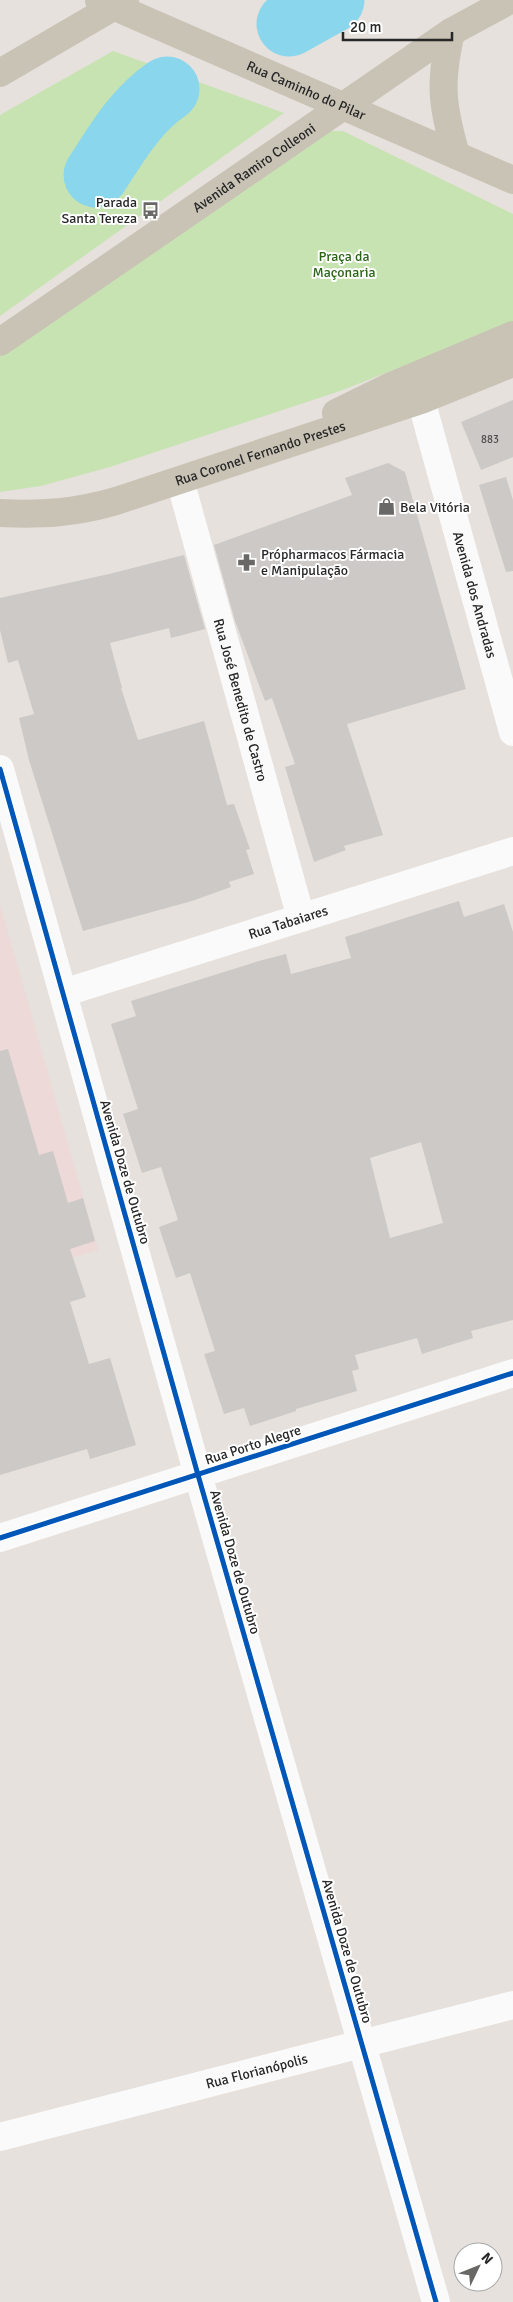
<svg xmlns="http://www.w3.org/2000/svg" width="513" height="2302" viewBox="0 0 513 2302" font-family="Signika,sans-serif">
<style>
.medical{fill:#edd9d8}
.green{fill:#c8e3b2}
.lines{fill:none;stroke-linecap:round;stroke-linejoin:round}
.river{stroke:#8ad6ec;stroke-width:65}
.building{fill:#ccc9c6;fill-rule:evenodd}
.minor{stroke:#fbfafa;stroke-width:28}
.major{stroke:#c9c3b6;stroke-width:28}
.cycleway-casing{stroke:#fff;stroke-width:8}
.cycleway{stroke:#0057b8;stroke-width:5}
.labels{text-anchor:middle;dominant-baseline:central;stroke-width:4;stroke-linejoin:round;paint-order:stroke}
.number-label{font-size:11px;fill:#515050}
.street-label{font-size:14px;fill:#272727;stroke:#fff}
.poi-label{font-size:14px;fill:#272727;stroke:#fff;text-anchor:start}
.park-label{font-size:14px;fill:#296515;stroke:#fff}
</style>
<rect width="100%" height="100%" fill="#e6e1dc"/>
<path class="medical" d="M 0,904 L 98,1250 L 0,1279 Z"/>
<g class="green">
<path d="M 113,51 L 284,113 L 0,316 L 0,115 Z"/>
<path d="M 330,131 L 343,131 L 513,214 L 513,323 L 340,391 L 110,467 L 41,486 L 0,492 L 0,356 Z"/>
</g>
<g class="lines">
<g class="river">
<path d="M 289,24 L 332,0"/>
<path d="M 96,175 C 117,143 135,111 167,89"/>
</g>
</g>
<g class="building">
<path d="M 513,400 L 513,457 L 481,470 L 461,422 Z"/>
<path d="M 388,463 L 405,472 L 466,689 L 347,724 L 383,835 L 344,846 L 346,850 L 314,862 L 285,767 L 295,764 L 272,698 L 265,701 L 235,621 L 214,545 L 352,495 L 345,478 Z"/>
<path d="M 506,477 L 513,500 L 513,571 L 506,572 L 479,485 Z"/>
<path d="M 184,555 L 205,629 L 171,638 L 169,628 L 110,643 L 122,688 L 121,688 L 138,740 L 204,721 L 227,805 L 234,804 L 250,849 L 246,850 L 254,874 L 229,882 L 231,887 L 192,901 L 83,931 L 29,760 L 19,718 L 34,714 L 18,660 L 8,663 L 0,630 L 0,598 L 109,574 Z"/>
<path d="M 459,901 L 464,917 L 504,904 L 513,932 L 513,1320 L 471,1331 L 473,1338 L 422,1354 L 417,1338 L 355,1355 L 359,1369 L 352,1371 L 357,1391 L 296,1409 L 296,1411 L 250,1426 L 244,1408 L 224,1414 L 204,1354 L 215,1351 L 190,1273 L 176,1278 L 159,1227 L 178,1220 L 161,1167 L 142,1173 L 123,1114 L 138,1109 L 111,1024 L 136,1016 L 131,1001 L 259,961 L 286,954 L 291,974 L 351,958 L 345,937 ZM 421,1142 L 443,1223 L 390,1238 L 370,1158 Z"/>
<path d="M 8,1049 L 39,1155 L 53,1151 L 68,1203 L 83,1198 L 95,1241 L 70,1249 L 86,1297 L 70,1302 L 89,1364 L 110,1358 L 136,1445 L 90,1459 L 87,1449 L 0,1475 L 0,1051 Z"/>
</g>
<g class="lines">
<g class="minor">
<path id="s1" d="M 421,400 L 513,732"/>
<path id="s2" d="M 180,480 L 301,918"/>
<path d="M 0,769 L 198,1475 L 436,2302"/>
<path id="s3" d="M 63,993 L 513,851"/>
<path d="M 0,1538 L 513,1373"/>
<path id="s4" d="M 0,2137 L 513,2005"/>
</g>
<g class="major">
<path id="s5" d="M 99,0 L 513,180"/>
<path d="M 451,32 C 439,84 442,105 456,155"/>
<path d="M 0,73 L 125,0"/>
<path id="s6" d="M 0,342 L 451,32 L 510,0"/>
<path d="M 336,413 L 387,388 L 513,335"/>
<path id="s7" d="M 0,513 C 42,515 75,513 116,501 L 421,400 L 513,363"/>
</g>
<defs>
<g id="cycleway">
<path d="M 0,769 L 198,1475 L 436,2302"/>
<path d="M 0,1538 L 513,1373"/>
</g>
</defs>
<use href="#cycleway" class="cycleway-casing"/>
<use href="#cycleway" class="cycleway"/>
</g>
<defs>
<symbol id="bus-bare" viewBox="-9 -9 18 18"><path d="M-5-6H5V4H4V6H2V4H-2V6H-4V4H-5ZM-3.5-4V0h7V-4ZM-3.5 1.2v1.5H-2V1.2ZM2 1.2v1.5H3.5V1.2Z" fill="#6a6866" stroke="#fff" stroke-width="2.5" paint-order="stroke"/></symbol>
<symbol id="shop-bare" viewBox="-9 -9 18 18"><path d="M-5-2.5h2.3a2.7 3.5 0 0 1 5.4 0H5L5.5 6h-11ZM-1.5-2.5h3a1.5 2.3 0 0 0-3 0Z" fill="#6a6866" stroke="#fff" stroke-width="2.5" paint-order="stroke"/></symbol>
<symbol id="pharmacy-bare" viewBox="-9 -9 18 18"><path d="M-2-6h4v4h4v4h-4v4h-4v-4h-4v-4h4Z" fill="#6a6866" stroke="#fff" stroke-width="2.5" paint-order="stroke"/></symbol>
</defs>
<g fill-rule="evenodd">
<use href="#bus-bare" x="138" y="198" width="25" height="25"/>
<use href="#shop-bare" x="374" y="494" width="25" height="25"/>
<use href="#pharmacy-bare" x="234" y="550" width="25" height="25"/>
</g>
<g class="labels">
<g class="number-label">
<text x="490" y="439">883</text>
</g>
<g class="street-label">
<text stroke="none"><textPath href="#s5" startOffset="226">Rua Caminho do Pilar</textPath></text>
<text stroke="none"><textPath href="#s6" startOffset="308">Avenida Ramiro Colleoni</textPath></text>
<text stroke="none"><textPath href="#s7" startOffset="269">Rua Coronel Fernando Prestes</textPath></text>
<text stroke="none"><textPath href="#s1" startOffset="202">Avenida dos Andradas</textPath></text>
<text stroke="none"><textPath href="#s2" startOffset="228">Rua José Benedito de Castro</textPath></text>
<text stroke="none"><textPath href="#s3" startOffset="236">Rua Tabaiares</textPath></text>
<text transform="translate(125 1172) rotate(74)">Avenida Doze de Outubro</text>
<text transform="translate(253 1445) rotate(-18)">Rua Porto Alegre</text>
<text transform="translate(235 1562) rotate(74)">Avenida Doze de Outubro</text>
<text transform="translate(347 1951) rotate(74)">Avenida Doze de Outubro</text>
<text stroke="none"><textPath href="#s4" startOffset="265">Rua Florianópolis</textPath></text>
</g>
<g class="poi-label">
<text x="137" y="202" text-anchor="end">Parada<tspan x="137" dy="16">Santa Tereza</tspan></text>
<text x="400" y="507">Bela Vitória</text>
<text x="261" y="554">Própharmacos Fármacia<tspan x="261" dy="16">e Manipulação</tspan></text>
</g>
<g class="park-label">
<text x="344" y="256">Praça da<tspan x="344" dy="16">Maçonaria</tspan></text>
</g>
</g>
<g transform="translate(478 2267) rotate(47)"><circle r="24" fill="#ffffff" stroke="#a9a9a9"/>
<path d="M0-4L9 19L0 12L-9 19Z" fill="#6a6866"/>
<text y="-8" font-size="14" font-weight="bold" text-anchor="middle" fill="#272727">N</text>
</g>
<path d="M343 32v8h109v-8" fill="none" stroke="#272727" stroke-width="2.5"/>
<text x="350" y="32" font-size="15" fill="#272727" stroke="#ffffff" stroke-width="4" paint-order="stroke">20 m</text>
</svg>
